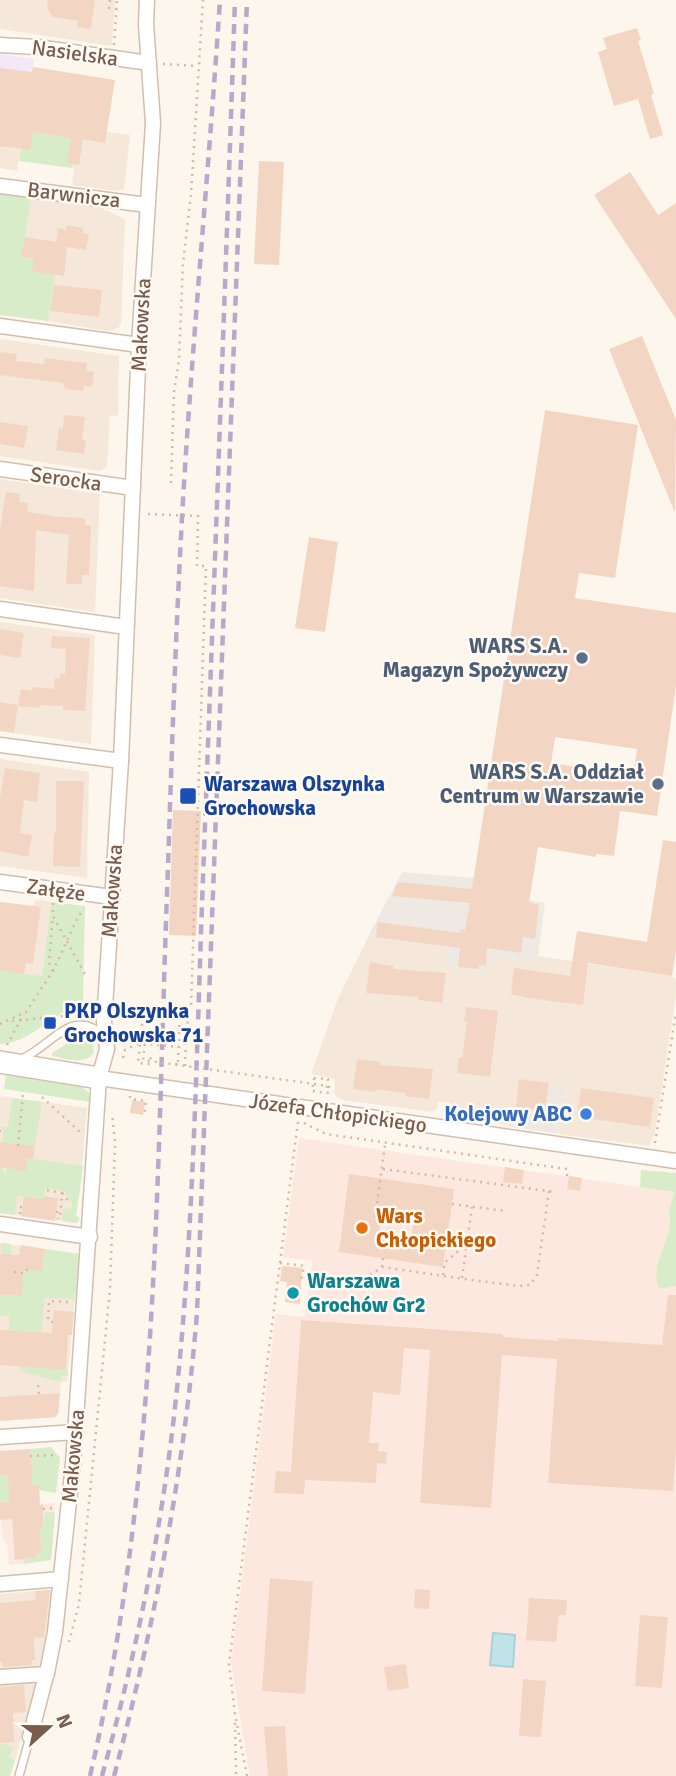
<svg xmlns="http://www.w3.org/2000/svg" width="676" height="1776" viewBox="0 0 676 1776" font-family="Signika,sans-serif">
<style>
.residential{fill:#f5e8da}
.commercial{fill:#fde8e0}
.industrial{fill:#efe9e4}
.education{fill:#f3e8fa}
.green{fill:#d8ecc9}
.water{fill:#bfe3e8;stroke:#a5d3da;stroke-width:2}
.building{fill:#f3d5c3;fill-rule:evenodd}
.lines{fill:none;stroke-linecap:round;stroke-linejoin:round}
.lane-casing{stroke:#d1beb0;stroke-width:10}
.street-casing{stroke:#d1beb0;stroke-width:17}
.secondary-casing{stroke:#d6c0b0;stroke-width:24}
.path{stroke:#d9b8a5;stroke-width:2.5;stroke-dasharray:2 5;stroke-linecap:butt}
.lane{stroke:#fff;stroke-width:7}
.street{stroke:#fff;stroke-width:14}
.secondary{stroke:#fff;stroke-width:21}
.rail{stroke:#b9a8c9;stroke-width:4.5;stroke-dasharray:10 7;stroke-linecap:butt}
.path-bridge{stroke:#d9b8a5;stroke-width:2.5;stroke-dasharray:2 5;stroke-linecap:butt}
.service-dot{fill:#5c6f8a;stroke:#fffaf3;stroke-width:2.5}
.transit-dot{fill:#1a4fb4;stroke:#fffaf3;stroke-width:2.5}
.shop-dot{fill:#3f7fe0;stroke:#fffaf3;stroke-width:2.5}
.food-dot{fill:#e8710a;stroke:#fffaf3;stroke-width:2.5}
.culture-dot{fill:#0f9aa8;stroke:#fffaf3;stroke-width:2.5}
.labels{text-anchor:middle;dominant-baseline:central;stroke-width:5;stroke-linejoin:round;paint-order:stroke}
.street-label{font-size:21px;fill:#7a5c4d;stroke:#fffaf3}
.service-label{font-size:21px;font-weight:bold;fill:#4e5e75;stroke:#fffaf3;text-anchor:end}
.transit-label{font-size:21px;font-weight:bold;fill:#164399;stroke:#fffaf3;text-anchor:start}
.shop-label{font-size:21px;font-weight:bold;fill:#366cbe;stroke:#fffaf3;text-anchor:end}
.food-label{font-size:21px;font-weight:bold;fill:#c56008;stroke:#fffaf3;text-anchor:start}
.culture-label{font-size:21px;font-weight:bold;fill:#0d838f;stroke:#fffaf3;text-anchor:start}
</style>
<rect width="100%" height="100%" fill="#fdf6ec"/>
<g class="residential">
<path d="M 0,0 L 115,0 L 112,46 L 0,29 Z"/>
<path d="M 0,104 L 27,108 L 17,171 L 0,168 Z"/>
<path d="M 79,128 L 130,135 L 124,189 L 117,191 L 72,185 L 74,169 L 72,168 Z"/>
<path d="M 31,197 L 99,207 L 125,219 L 121,324 L 118,328 L 108,331 L 48,321 L 57,263 L 21,257 Z"/>
<path d="M 0,339 L 119,356 L 118,416 L 110,415 L 107,466 L 100,471 L 0,456 Z"/>
<path d="M 0,479 L 100,494 L 95,612 L 0,598 Z"/>
<path d="M 0,622 L 95,635 L 91,744 L 0,731 Z"/>
<path d="M 0,759 L 89,772 L 87,878 L 0,866 Z"/>
<path d="M 40,900 L 51,902 L 42,976 L 0,970 L 0,902 L 33,906 L 34,901 Z"/>
<path d="M 369,935 L 449,947 L 447,962 L 487,972 L 489,956 L 536,961 L 538,956 L 672,976 L 676,980 L 676,995 L 655,1133 L 649,1146 L 559,1134 L 566,1087 L 549,1083 L 516,1107 L 512,1127 L 492,1121 L 455,1115 L 450,1110 L 450,1103 L 438,1102 L 437,1108 L 432,1112 L 343,1100 L 334,1094 L 335,1079 L 311,1074 L 337,1001 Z"/>
<path d="M 0,1096 L 87,1108 L 80,1193 L 78,1194 L 76,1216 L 79,1217 L 79,1221 L 76,1223 L 0,1213 Z"/>
<path d="M 0,1243 L 79,1254 L 67,1382 L 61,1382 L 58,1414 L 55,1417 L 0,1421 Z"/>
<path d="M 49,1590 L 53,1593 L 52,1603 L 43,1668 L 32,1711 L 28,1716 L 15,1760 L 9,1759 L 12,1747 L 0,1743 L 0,1594 Z"/>
</g>
<g class="commercial">
<path d="M 299,1138 L 676,1192 L 676,1776 L 250,1776 L 231,1663 L 276,1314 L 305,1317 L 312,1261 L 283,1257 Z"/>
<path d="M 55,1502 L 51,1560 L 9,1565 L 7,1544 L 3,1539 L 0,1507 L 44,1505 Z"/>
</g>
<g class="industrial">
<path d="M 402,872 L 474,878 L 474,892 L 545,903 L 537,961 L 490,956 L 487,973 L 450,968 L 447,962 L 449,947 L 369,935 Z"/>
<path d="M 519,1079 L 566,1086 L 559,1134 L 512,1127 Z"/>
</g>
<path class="education" d="M 0,54 L 34,59 L 27,108 L 0,104 Z"/>
<g class="green">
<path d="M 25,120 L 79,128 L 72,168 L 19,161 Z"/>
<path d="M 0,193 L 31,197 L 22,257 L 57,263 L 48,321 L 0,315 Z"/>
<path d="M 51,902 L 85,906 L 83,1003 C 78,1008 73,1008 67,1011 C 43,1022 28,1043 0,1044 L 0,970 L 42,976 Z"/>
<path d="M 79,1036 L 87,1037 L 93,1043 L 94,1053 C 85,1065 66,1059 52,1056 L 52,1053 Z"/>
<path d="M 6,1075 L 82,1087 L 89,1093 L 90,1102 L 4,1089 Z"/>
<path d="M 12,1098 L 42,1102 L 35,1146 L 18,1144 L 5,1146 L 6,1142 L 2,1142 L 4,1130 L 0,1127 L 8,1127 Z"/>
<path d="M 27,1158 L 83,1166 L 76,1216 L 79,1217 L 79,1221 L 76,1223 L 62,1221 L 63,1208 L 72,1209 L 72,1203 L 64,1191 L 45,1188 L 43,1199 L 17,1196 L 15,1215 L 0,1213 L 0,1167 L 3,1168 L 3,1172 L 6,1173 L 7,1168 L 26,1170 Z"/>
<path d="M 641,1170 L 676,1173 L 676,1286 L 659,1289 C 648,1261 676,1237 669,1212 L 674,1192 L 640,1187 Z"/>
<path d="M 1,1243 L 11,1244 L 10,1296 L 22,1296 L 18,1268 L 42,1271 L 45,1249 L 79,1254 L 75,1299 L 45,1298 L 41,1333 L 9,1330 L 9,1316 L 0,1316 Z"/>
<path d="M 21,1366 L 68,1370 L 68,1376 L 61,1376 L 61,1382 L 20,1371 Z"/>
<path d="M 51,1447 L 60,1458 L 56,1493 L 39,1490 L 9,1501 L 0,1502 L 0,1476 L 8,1475 L 9,1478 L 32,1477 L 33,1467 L 31,1466 L 30,1449 Z"/>
<path d="M 53,1512 L 55,1513 L 51,1560 L 24,1564 L 23,1559 L 31,1559 L 39,1553 L 39,1548 L 41,1548 L 40,1528 L 43,1527 L 44,1513 Z"/>
<path d="M 0,1743 L 13,1747 L 9,1758 L 15,1760 L 10,1776 L 0,1776 Z"/>
</g>
<path class="water" d="M 493,1633 L 515,1635 L 513,1667 L 490,1665 Z"/>
<g class="building">
<path d="M 48,0 L 95,0 L 91,29 L 77,27 L 78,21 L 53,17 L 47,8 Z"/>
<path d="M 637,28 L 641,40 L 638,41 L 654,94 L 651,95 L 663,135 L 650,139 L 638,99 L 614,106 L 598,52 L 607,49 L 603,38 Z"/>
<path d="M 33,67 L 115,80 L 105,143 L 83,139 L 79,165 L 67,163 L 71,138 L 33,132 L 30,150 L 0,146 L 0,68 L 32,72 Z"/>
<path d="M 259,161 L 284,162 L 279,265 L 254,264 Z"/>
<path d="M 630,172 L 658,215 L 676,203 L 676,319 L 594,195 Z"/>
<path d="M 67,225 L 83,228 L 83,233 L 89,234 L 86,250 L 67,247 L 64,276 L 32,271 L 34,259 L 21,257 L 25,237 L 56,242 L 58,228 L 66,230 Z"/>
<path d="M 54,285 L 102,290 L 99,317 L 50,311 Z"/>
<path d="M 642,336 L 676,420 L 675,513 L 609,349 Z"/>
<path d="M 0,352 L 17,354 L 16,361 L 44,364 L 45,358 L 87,363 L 86,371 L 94,372 L 92,387 L 84,386 L 83,391 L 65,389 L 63,383 L 0,375 Z"/>
<path d="M 545,410 L 638,425 L 615,578 L 579,573 L 575,598 L 676,613 L 676,686 L 657,816 L 620,811 L 614,856 L 596,854 L 596,857 L 538,847 L 529,902 L 539,905 L 535,939 L 523,937 L 521,953 L 487,948 L 486,966 L 479,965 L 479,969 L 458,967 L 460,948 L 376,937 L 378,922 L 460,933 L 461,929 L 465,930 L 470,903 L 392,896 L 398,882 L 472,889 ZM 555,737 L 637,749 L 633,776 L 551,763 Z"/>
<path d="M 64,415 L 85,417 L 82,440 L 86,440 L 84,454 L 56,450 L 59,428 L 63,429 Z"/>
<path d="M 0,422 L 28,426 L 24,448 L 0,444 Z"/>
<path d="M 6,492 L 20,494 L 19,502 L 28,503 L 27,512 L 61,517 L 85,518 L 85,525 L 91,526 L 89,575 L 82,575 L 82,584 L 66,584 L 69,535 L 36,530 L 34,591 L 0,586 L 0,529 Z"/>
<path d="M 309,537 L 338,542 L 325,632 L 295,628 Z"/>
<path d="M 0,629 L 24,633 L 20,658 L 0,655 Z"/>
<path d="M 52,636 L 90,638 L 85,711 L 63,710 L 63,706 L 40,705 L 39,708 L 18,706 L 21,689 L 32,691 L 33,687 L 54,689 L 55,678 L 60,679 L 60,674 L 65,674 L 66,649 L 51,648 Z"/>
<path d="M 0,702 L 18,705 L 14,733 L 0,731 Z"/>
<path d="M 5,768 L 40,773 L 37,802 L 24,800 L 20,833 L 32,835 L 28,857 L 0,851 L 0,798 Z"/>
<path d="M 56,781 L 84,781 L 80,867 L 53,866 L 54,833 L 56,833 Z"/>
<path d="M 173,810 L 201,811 L 196,936 L 169,935 Z"/>
<path d="M 663,840 L 676,842 L 676,951 L 672,976 L 588,963 L 583,1005 L 528,998 L 511,994 L 514,968 L 570,976 L 577,931 L 647,942 Z"/>
<path d="M 0,902 L 41,907 L 33,964 L 26,963 L 24,974 L 0,970 Z"/>
<path d="M 370,962 L 393,966 L 393,969 L 446,973 L 442,1003 L 418,1000 L 418,997 L 366,993 Z"/>
<path d="M 466,1007 L 498,1011 L 490,1077 L 457,1073 L 459,1057 L 462,1058 L 467,1022 L 464,1022 Z"/>
<path d="M 357,1059 L 381,1062 L 380,1065 L 433,1069 L 429,1099 L 405,1096 L 405,1093 L 377,1089 L 376,1092 L 353,1089 Z"/>
<path d="M 519,1079 L 549,1083 L 545,1111 L 516,1107 Z"/>
<path d="M 581,1088 L 654,1098 L 650,1127 L 577,1117 Z"/>
<path d="M 132,1100 L 145,1102 L 143,1115 L 130,1113 Z"/>
<path d="M 0,1142 L 35,1146 L 33,1159 L 27,1158 L 26,1171 L 0,1167 Z"/>
<path d="M 505,1167 L 524,1170 L 522,1184 L 503,1182 Z"/>
<path d="M 349,1174 L 454,1189 L 443,1267 L 339,1252 ZM 382,1207 L 415,1212 L 411,1238 L 379,1234 Z"/>
<path d="M 569,1176 L 582,1178 L 580,1191 L 567,1189 Z"/>
<path d="M 43,1196 L 58,1198 L 55,1221 L 21,1216 L 24,1197 L 43,1199 Z"/>
<path d="M 21,1245 L 45,1249 L 42,1271 L 23,1269 L 22,1296 L 0,1295 L 0,1254 L 19,1255 Z"/>
<path d="M 282,1266 L 302,1268 L 300,1304 L 285,1302 L 287,1282 L 280,1281 Z"/>
<path d="M 668,1295 L 676,1295 L 676,1449 L 673,1491 L 548,1483 L 557,1359 L 502,1355 L 491,1508 L 420,1503 L 430,1350 L 404,1348 L 400,1395 L 373,1392 L 369,1443 L 379,1443 L 378,1451 L 387,1452 L 386,1464 L 377,1463 L 376,1483 L 305,1480 L 304,1494 L 274,1493 L 276,1471 L 291,1472 L 301,1320 L 503,1334 L 503,1337 L 558,1341 L 558,1338 L 662,1345 Z"/>
<path d="M 54,1310 L 74,1312 L 72,1335 L 68,1335 L 66,1370 L 0,1365 L 0,1330 L 52,1333 Z"/>
<path d="M 60,1393 L 58,1414 L 55,1417 L 0,1421 L 0,1397 Z"/>
<path d="M 30,1449 L 31,1466 L 33,1466 L 31,1486 L 39,1485 L 40,1505 L 43,1504 L 43,1528 L 40,1528 L 41,1550 L 34,1558 L 15,1560 L 12,1519 L 0,1520 L 0,1502 L 9,1501 L 8,1475 L 0,1476 L 0,1451 Z"/>
<path d="M 270,1578 L 313,1582 L 305,1694 L 262,1691 Z"/>
<path d="M 415,1589 L 430,1590 L 429,1609 L 414,1608 Z"/>
<path d="M 50,1590 L 44,1637 L 34,1638 L 35,1660 L 32,1660 L 32,1665 L 3,1667 L 2,1662 L 0,1662 L 0,1603 L 36,1600 L 35,1591 Z"/>
<path d="M 529,1598 L 567,1600 L 566,1615 L 559,1615 L 556,1642 L 526,1640 Z"/>
<path d="M 640,1615 L 668,1617 L 662,1688 L 635,1686 Z"/>
<path d="M 406,1664 L 409,1688 L 388,1691 L 384,1667 Z"/>
<path d="M 523,1679 L 546,1681 L 541,1737 L 519,1736 Z"/>
<path d="M 24,1685 L 26,1712 L 13,1713 L 14,1742 L 0,1743 L 0,1687 Z"/>
<path d="M 285,1726 L 288,1776 L 268,1776 L 264,1727 Z"/>
</g>
<g class="lines">
<defs>
<g id="lane">
<path d="M 22,1059 C 51,1046 74,1005 104,1037"/>
<path d="M 19,1776 L 30,1737"/>
</g>
<g id="street">
<path d="M 0,45 L 37,47 L 149,63"/>
<path d="M 0,186 L 147,205"/>
<path d="M 0,326 L 139,345"/>
<path d="M 0,469 L 133,488"/>
<path d="M 0,609 L 126,627"/>
<path d="M 0,745 L 121,761"/>
<path d="M 0,882 L 112,897"/>
<path d="M 99,1078 L 676,1161"/>
<path d="M 0,1224 L 90,1237"/>
<path d="M 0,1437 L 76,1432"/>
<path d="M 0,1584 L 61,1579"/>
<path d="M 0,1677 L 47,1674"/>
<path d="M 30,1737 L 48,1668 L 55,1632 L 73,1464 L 99,1078 L 107,1049 L 104,1022 L 121,761 L 139,345 L 153,123 L 146,24 L 147,0"/>
</g>
<path id="secondary" d="M 0,1062 L 99,1078"/>
</defs>
<use href="#lane" class="lane-casing"/>
<use href="#street" class="street-casing"/>
<use href="#secondary" class="secondary-casing"/>
<g class="path">
<path d="M 110,0 L 109,8 L 117,9"/>
<path d="M 114,45 L 117,0"/>
<path d="M 163,64 L 198,66"/>
<path d="M 171,483 L 174,392 L 179,360 L 183,263 L 191,195 L 203,0"/>
<path d="M 53,903 L 53,916 L 86,976"/>
<path d="M 53,971 L 49,963 L 53,916"/>
<path d="M 180,1014 L 189,1014"/>
<path d="M 148,1016 L 143,1015 L 138,1063 L 150,1064 L 151,1053"/>
<path d="M 12,1021 L 63,1016"/>
<path d="M 0,1024 L 26,1012 L 53,971 L 78,917 L 84,909"/>
<path d="M 7,1045 L 24,1014"/>
<path d="M 123,1058 L 125,1050 L 140,1043 L 179,1047 L 186,1042 L 189,1006 L 191,1006 L 206,566 L 197,566 L 198,516 L 146,514"/>
<path d="M 176,1065 L 178,1062"/>
<path d="M 185,1066 L 186,1042"/>
<path d="M 314,1078 L 312,1091 L 328,1093 L 329,1096"/>
<path d="M 321,1085 L 329,1087 L 328,1093"/>
<path d="M 130,1096 L 130,1099 L 146,1101 L 144,1115"/>
<path d="M 42,1097 L 81,1133"/>
<path d="M 304,1123 L 326,1134 L 567,1169 L 567,1176"/>
<path d="M 0,1130 L 0,1134"/>
<path d="M 655,1143 L 676,1012"/>
<path d="M 18,1146 L 23,1094"/>
<path d="M 383,1169 L 555,1192"/>
<path d="M 47,1190 L 62,1193 L 60,1218"/>
<path d="M 62,1193 L 69,1202"/>
<path d="M 452,1204 L 506,1211"/>
<path d="M 57,1211 L 58,1219"/>
<path d="M 20,1214 L 20,1207 L 23,1207"/>
<path d="M 380,1220 L 375,1219 L 385,1145"/>
<path d="M 280,1263 L 304,1266 L 301,1280"/>
<path d="M 382,1267 L 383,1258"/>
<path d="M 14,1272 L 26,1273 L 27,1269"/>
<path d="M 370,1275 L 382,1267 L 479,1281 L 520,1286 L 530,1285 L 537,1275 L 549,1191"/>
<path d="M 443,1275 L 445,1262 L 467,1244"/>
<path d="M 462,1278 L 472,1207"/>
<path d="M 53,1322 L 48,1321 L 49,1301 L 70,1302"/>
<path d="M 38,1385 L 39,1394"/>
<path d="M 30,1456 L 58,1455"/>
<path d="M 43,1509 L 54,1508"/>
<path d="M 69,1642 L 79,1604 L 110,1289 L 115,1142 L 112,1113"/>
<path d="M 235,1723 L 236,1776"/>
<path d="M 247,1776 L 235,1714 L 229,1664 L 298,1121"/>
</g>
<use href="#lane" class="lane"/>
<use href="#street" class="street"/>
<use href="#secondary" class="secondary"/>
<g class="rail">
<path d="M 90,1776 C 160,1477 156,1173 168,867 C 172,745 176,623 183,500 C 193,333 209,167 220,0"/>
<path d="M 102,1776 C 134,1661 159,1543 173,1425 C 194,1244 196,1060 203,878 C 214,586 225,293 235,0"/>
<path d="M 114,1776 C 155,1623 184,1471 197,1313 L 247,0"/>
</g>
<g class="path-bridge">
<path d="M 148,1016 L 143,1060 L 321,1085"/>
<path d="M 178,1062 L 180,1014"/>
<path d="M 314,1078 L 328,1079 L 326,1093"/>
</g>
</g>
<g class="service-dot">
<circle cx="582" cy="658" r="7"/>
<circle cx="658" cy="784" r="7"/>
</g>
<g class="transit-dot">
<rect x="179" y="787" width="18" height="18" rx="3.5"/>
<rect x="43" y="1016" width="14" height="14" rx="3.5"/>
</g>
<circle class="shop-dot" cx="586" cy="1114" r="7"/>
<circle class="food-dot" cx="362" cy="1228" r="7"/>
<circle class="culture-dot" cx="293" cy="1293" r="7"/>
<g class="labels">
<g class="street-label">
<text transform="translate(75 53) rotate(8)">Nasielska</text>
<text transform="translate(74 195) rotate(7)">Barwnicza</text>
<text transform="translate(141 325) rotate(-87)">Makowska</text>
<text transform="translate(66 479) rotate(8)">Serocka</text>
<text transform="translate(56 890) rotate(8)">Załęże</text>
<text transform="translate(112 891) rotate(-86)">Makowska</text>
<text transform="translate(338 1113) rotate(8)">Józefa Chłopickiego</text>
<text transform="translate(73 1456) rotate(-85)">Makowska</text>
</g>
<g class="service-label">
<text x="568" y="646">WARS S.A.<tspan x="568" dy="24">Magazyn Spożywczy</tspan></text>
<text x="644" y="772">WARS S.A. Oddział<tspan x="644" dy="24">Centrum w Warszawie</tspan></text>
</g>
<g class="transit-label">
<text x="204" y="784">Warszawa Olszynka<tspan x="204" dy="24">Grochowska</tspan></text>
<text x="64" y="1011">PKP Olszynka<tspan x="64" dy="24">Grochowska 71</tspan></text>
</g>
<g class="shop-label">
<text x="572" y="1114">Kolejowy ABC</text>
</g>
<g class="food-label">
<text x="376" y="1216">Wars<tspan x="376" dy="24">Chłopickiego</tspan></text>
</g>
<g class="culture-label">
<text x="307" y="1281">Warszawa<tspan x="307" dy="24">Grochów Gr2</tspan></text>
</g>
</g>
<g transform="translate(49 1727) rotate(69)" stroke="#fffaf3" stroke-width="5" paint-order="stroke">
<path d="M0-5L12 26L0 18L-12 26Z" fill="#7a5c4d"/>
<text y="-10" font-size="19" font-weight="bold" text-anchor="middle" fill="#7a5c4d">N</text>
</g>
</svg>
